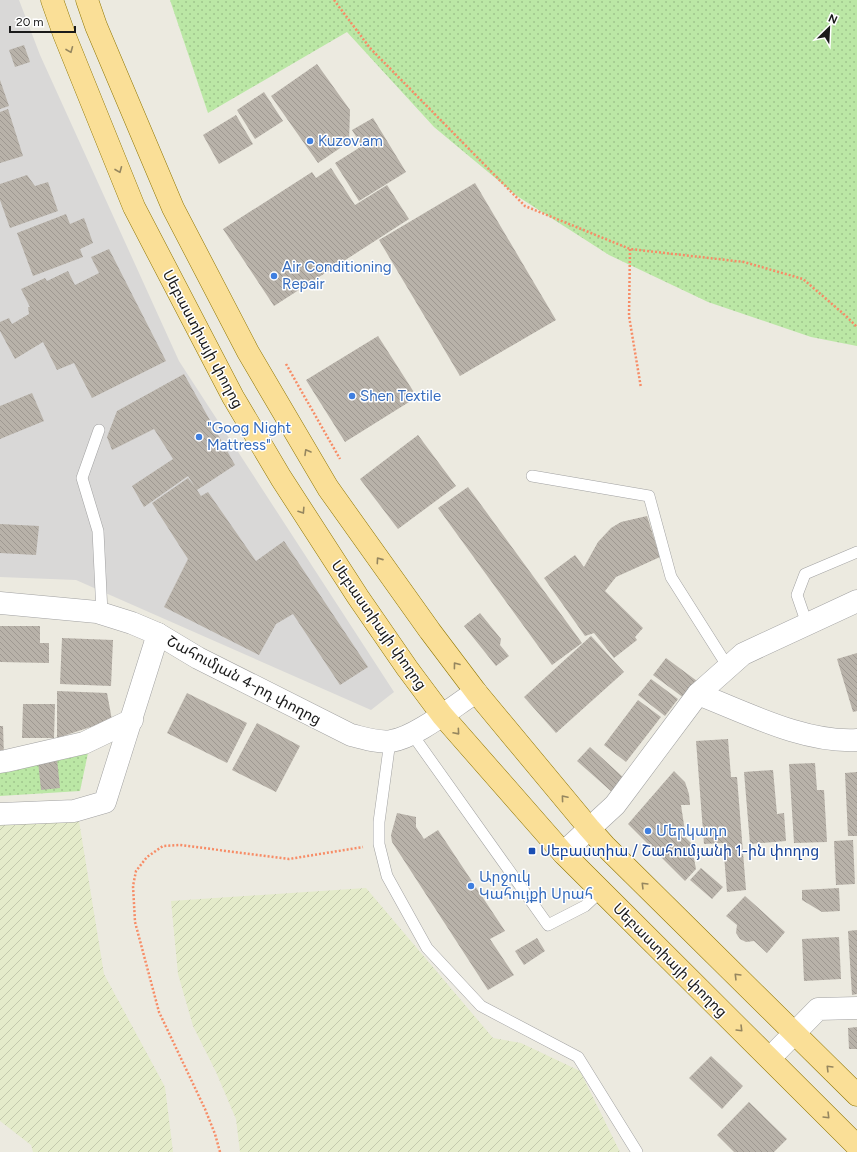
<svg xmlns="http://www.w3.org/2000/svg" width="857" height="1152" viewBox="0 0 857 1152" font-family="Figtree,'Noto Sans Armenian',sans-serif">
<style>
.residential{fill:#d9d8d7}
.farmland{fill:url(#farmland-furrows)}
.grass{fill:url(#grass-dots)}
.building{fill:url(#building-back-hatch)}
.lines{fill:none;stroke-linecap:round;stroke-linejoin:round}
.service-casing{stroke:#a1a1a1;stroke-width:12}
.minor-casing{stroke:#a1a1a1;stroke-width:23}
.tertiary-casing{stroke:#a1a1a1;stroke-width:23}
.primary-casing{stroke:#8f7602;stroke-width:23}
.path{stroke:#f78c66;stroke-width:2.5;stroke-dasharray:2 2;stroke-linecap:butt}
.service{stroke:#fff;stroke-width:11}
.minor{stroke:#fff;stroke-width:22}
.tertiary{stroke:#fff;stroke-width:22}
.primary{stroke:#fadf97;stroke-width:22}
.oneway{stroke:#95865f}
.shop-dot{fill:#3f7fe0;stroke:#fff;stroke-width:1.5}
.transit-dot{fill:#1a4fb4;stroke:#fff;stroke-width:1.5}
.labels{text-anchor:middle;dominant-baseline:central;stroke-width:3;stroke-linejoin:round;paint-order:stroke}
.shop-label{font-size:15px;fill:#366cbe;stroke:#fff;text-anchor:start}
.street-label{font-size:15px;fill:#1a1a1a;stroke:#fff}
.transit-label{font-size:15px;fill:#164399;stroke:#fff;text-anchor:start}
</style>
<defs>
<pattern id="farmland-furrows" width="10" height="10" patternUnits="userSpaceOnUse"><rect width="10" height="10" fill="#e4ebca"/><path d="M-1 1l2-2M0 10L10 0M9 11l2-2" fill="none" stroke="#c3c9ad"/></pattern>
<pattern id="grass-dots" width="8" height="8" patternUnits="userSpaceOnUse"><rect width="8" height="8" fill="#bbe7a5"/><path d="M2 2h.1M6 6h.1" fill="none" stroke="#a0c68d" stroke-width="1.8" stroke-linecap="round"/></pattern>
<pattern id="building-back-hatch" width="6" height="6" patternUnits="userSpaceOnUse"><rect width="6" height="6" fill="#b8b2a9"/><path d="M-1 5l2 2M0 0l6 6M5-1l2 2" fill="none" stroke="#9e9891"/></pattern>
</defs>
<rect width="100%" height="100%" fill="#eceae0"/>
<path class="residential" d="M 0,0 L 19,0 L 40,55 L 179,361 L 394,692 L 371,710 L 76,580 L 0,577 Z"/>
<g class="farmland">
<path d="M 79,821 L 104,974 L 165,1087 L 173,1152 L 33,1152 L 31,1145 L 0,1121 L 0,823 Z"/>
<path d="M 366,888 L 493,1038 L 521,1043 L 580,1071 L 620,1152 L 240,1152 L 236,1119 L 216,1072 L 193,1026 L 178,974 L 171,901 Z"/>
</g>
<g class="grass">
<path d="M 170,0 L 857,0 L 857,346 L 811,337 L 708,302 L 609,255 L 517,196 L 434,127 L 347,32 L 208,113 Z"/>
<path d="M 88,753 L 80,791 L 0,796 L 0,769 C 29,763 60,762 88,753 Z"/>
</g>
<g class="building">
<path d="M 24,45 L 30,62 L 15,67 L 9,50 Z"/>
<path d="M 317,64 L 350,110 L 349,142 L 318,163 L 271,96 Z"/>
<path d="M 0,80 L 9,106 L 0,109 Z"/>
<path d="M 264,92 L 283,121 L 255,139 L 237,110 Z"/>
<path d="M 8,109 L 23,156 L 0,163 L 0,112 Z"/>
<path d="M 236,115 L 253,144 L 219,164 L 203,135 Z"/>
<path d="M 373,118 L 406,172 L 359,201 L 335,163 L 362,146 L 352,130 Z"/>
<path d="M 331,168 L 355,205 L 387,185 L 409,219 L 274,306 L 223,229 L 312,172 L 316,178 Z"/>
<path d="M 27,175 L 35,186 L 48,182 L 58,211 L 10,228 L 0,200 L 0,184 Z"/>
<path d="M 475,183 L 556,320 L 460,376 L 379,240 Z"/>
<path d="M 66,214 L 70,224 L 84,218 L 93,243 L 80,249 L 83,257 L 33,276 L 17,233 Z"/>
<path d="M 109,249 L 166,361 L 92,398 L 74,363 L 57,370 L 43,342 L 15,359 L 0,331 L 0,322 L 9,318 L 12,324 L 29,314 L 28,307 L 30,307 L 21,289 L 45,278 L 47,281 L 68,271 L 75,285 L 99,273 L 91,257 Z"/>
<path d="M 378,336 L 417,397 L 345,442 L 306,380 Z"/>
<path d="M 184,374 L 235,465 L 197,490 L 201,496 L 208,492 L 256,561 L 284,541 L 368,667 L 340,685 L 293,614 L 276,624 L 259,655 L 164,607 L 188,559 L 152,503 L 188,478 L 195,487 L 188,476 L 144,507 L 132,486 L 173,459 L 154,429 L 112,450 L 107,437 L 117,411 Z"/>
<path d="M 32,393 L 44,421 L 0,439 L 0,406 Z"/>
<path d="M 418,435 L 456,486 L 398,529 L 360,479 Z"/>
<path d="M 468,487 L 582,643 L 552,665 L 438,508 Z"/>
<path d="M 647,516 L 660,557 L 616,577 L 605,591 L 643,628 L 635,637 L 637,640 L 614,658 L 594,633 L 585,636 L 544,578 L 575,555 L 584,567 L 598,542 L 611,528 L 621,522 Z"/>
<path d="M 0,524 L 39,526 L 36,555 L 0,553 Z"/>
<path d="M 480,613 L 501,639 L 500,645 L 509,656 L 496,666 L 464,626 Z"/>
<path d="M 0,626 L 40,626 L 40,643 L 49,643 L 49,663 L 0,662 Z"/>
<path d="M 591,636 L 624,672 L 556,733 L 524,697 Z"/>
<path d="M 62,638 L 113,640 L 111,686 L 60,684 Z"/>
<path d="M 857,653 L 857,711 L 853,712 L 837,659 Z"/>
<path d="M 666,658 L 697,681 L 684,698 L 653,675 Z"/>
<path d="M 651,679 L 678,699 L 665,716 L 638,695 Z"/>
<path d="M 57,691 L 107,693 L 112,720 L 57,738 Z"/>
<path d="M 187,693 L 247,723 L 227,763 L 167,733 Z"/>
<path d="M 638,700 L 661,717 L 626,762 L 604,745 Z"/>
<path d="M 23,704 L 55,704 L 54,738 L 22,738 Z"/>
<path d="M 257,723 L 300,746 L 276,792 L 232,770 Z"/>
<path d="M 0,726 L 3,726 L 4,758 L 0,758 Z"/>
<path d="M 728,739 L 731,777 L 737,777 L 746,890 L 727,892 L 723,843 L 704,844 L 696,741 Z"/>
<path d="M 590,747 L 625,779 L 613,793 L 577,761 Z"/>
<path d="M 57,759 L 60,788 L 41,790 L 38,761 Z"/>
<path d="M 815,763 L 817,790 L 824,790 L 827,842 L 794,843 L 789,764 Z"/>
<path d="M 773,770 L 777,814 L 784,813 L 786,841 L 750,844 L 744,772 Z"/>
<path d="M 674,771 L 685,782 L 689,794 L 690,805 L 681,805 L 686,838 L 691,843 L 696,869 L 685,881 L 628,824 Z"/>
<path d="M 857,772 L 857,836 L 848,836 L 845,773 Z"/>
<path d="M 397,813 L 416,817 L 416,827 L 424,839 L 438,830 L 505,931 L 490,939 L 514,975 L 488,990 L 392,842 L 391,835 Z"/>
<path d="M 853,840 L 855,884 L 836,885 L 834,841 Z"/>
<path d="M 701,868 L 723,887 L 712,899 L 690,880 Z"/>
<path d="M 839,888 L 840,911 L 822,912 L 802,900 L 802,890 Z"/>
<path d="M 745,896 L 785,932 L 767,953 L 754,941 L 746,942 L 740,939 L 736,933 L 737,925 L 726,916 Z"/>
<path d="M 857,930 L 857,994 L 852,995 L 848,931 Z"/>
<path d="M 839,937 L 841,979 L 804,981 L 802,939 Z"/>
<path d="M 537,938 L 545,951 L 524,965 L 515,951 Z"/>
<path d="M 857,1027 L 857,1049 L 849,1049 L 848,1028 Z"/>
<path d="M 711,1056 L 743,1086 L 722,1109 L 689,1078 Z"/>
<path d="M 749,1102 L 787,1139 L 774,1152 L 734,1152 L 717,1135 Z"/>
</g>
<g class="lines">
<defs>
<g id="service">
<path d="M 99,430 L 82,478 L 98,531 L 102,613"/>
<path d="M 532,476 L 649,496 L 671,577 L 728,667"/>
<path d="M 807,624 L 797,595 L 805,574 L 857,552"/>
<path d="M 412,734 L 548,925 L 585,906 L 601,891"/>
<path d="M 390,741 L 379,822 L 379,844 L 387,876 L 427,948 L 481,1006 L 578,1057 L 637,1152"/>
</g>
<g id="minor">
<path d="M 0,603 L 97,612 L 132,623 L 158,634 L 198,658 L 351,735 C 364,738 378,743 391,741 C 415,738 454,706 476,692"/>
<path d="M 698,694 C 747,713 804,743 857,740"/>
<path d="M 0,762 L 6,761 L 84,743 L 132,720"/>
<path d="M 0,814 L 74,811 L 105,802 L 158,634"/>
<path d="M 770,1058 L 818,1009 L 857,1008"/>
</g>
<path id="tertiary" d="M 563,853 L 615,805 L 698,694 L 743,654 L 857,601"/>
<g id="primary">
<path d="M 52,0 L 64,34 L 134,207 L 233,397 L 281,478 L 358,597 L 407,668 L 442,715 L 563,853 L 857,1146"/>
<path d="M 87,0 L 96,26 L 173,208 L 248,352 L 328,488 L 430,631 L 476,692 L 589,828 L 605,846 L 857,1095"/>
</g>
</defs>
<use href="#service" class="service-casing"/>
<use href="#minor" class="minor-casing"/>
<use href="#tertiary" class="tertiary-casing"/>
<use href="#primary" class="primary-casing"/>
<g class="path">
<path d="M 334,0 L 370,48 L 525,206 L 630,249 L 744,262 L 803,279 L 846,316 L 857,327"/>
<path d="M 630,249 L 629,316 L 641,388"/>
<path d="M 286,364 L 340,459"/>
<path d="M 220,1152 L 215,1134 L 205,1109 L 159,1012 L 135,922 L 133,886 L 136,871 L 147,857 L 163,846 L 180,845 L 289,859 L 363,847"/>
</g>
<use href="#service" class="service"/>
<use href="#minor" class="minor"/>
<use href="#tertiary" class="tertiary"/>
<use href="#primary" class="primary"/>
</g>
<defs><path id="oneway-chevron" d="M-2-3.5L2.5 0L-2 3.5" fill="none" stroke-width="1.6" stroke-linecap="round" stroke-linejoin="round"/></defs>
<g class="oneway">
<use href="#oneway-chevron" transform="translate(70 50) rotate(68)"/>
<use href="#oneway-chevron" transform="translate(119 170) rotate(68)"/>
<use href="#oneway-chevron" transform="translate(307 452) rotate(-120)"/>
<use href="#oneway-chevron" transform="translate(302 511) rotate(57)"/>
<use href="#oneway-chevron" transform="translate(379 560) rotate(-125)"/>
<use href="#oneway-chevron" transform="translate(456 665) rotate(-127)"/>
<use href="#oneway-chevron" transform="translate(457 732) rotate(49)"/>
<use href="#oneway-chevron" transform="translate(564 798) rotate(-130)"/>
<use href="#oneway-chevron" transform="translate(644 885) rotate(-135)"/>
<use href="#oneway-chevron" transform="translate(737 976) rotate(-135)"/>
<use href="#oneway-chevron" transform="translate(740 1029) rotate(45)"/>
<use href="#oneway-chevron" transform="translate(829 1068) rotate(-135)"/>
<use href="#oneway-chevron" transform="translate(827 1116) rotate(45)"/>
</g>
<g class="shop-dot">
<circle cx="310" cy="141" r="4"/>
<circle cx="274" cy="276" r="4"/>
<circle cx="352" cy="396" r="4"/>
<circle cx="199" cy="437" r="4"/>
<circle cx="648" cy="831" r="4"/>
<circle cx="471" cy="886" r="4"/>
</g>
<rect class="transit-dot" x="528" y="847" width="8" height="8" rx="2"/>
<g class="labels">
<g class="shop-label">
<text x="318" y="141">Kuzov.am</text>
<text x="282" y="267">Air Conditioning<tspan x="282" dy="17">Repair</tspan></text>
<text x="360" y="396">Shen Textile</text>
<text x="207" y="428">"Goog Night<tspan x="207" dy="17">Mattress"</tspan></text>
<text x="656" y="831">Մերկադո</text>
<text x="479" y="877">Արջուկ<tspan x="479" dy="17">Կահույքի Սրահ</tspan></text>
</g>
<g class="street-label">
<text transform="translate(203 339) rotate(62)">Սեբաստիայի փողոց</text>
<text transform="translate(379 625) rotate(55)">Սեբաստիայի փողոց</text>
<text transform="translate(244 680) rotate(28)">Շահումյան 4-րդ փողոց</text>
<text transform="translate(670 960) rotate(45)">Սեբաստիայի փողոց</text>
</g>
<g class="transit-label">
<text x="540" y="851">Սեբաստիա / Շահումյանի 1-ին փողոց</text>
</g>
</g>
<g transform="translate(829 28) rotate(24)" stroke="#ffffff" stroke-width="3" paint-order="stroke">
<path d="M0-3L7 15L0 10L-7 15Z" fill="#1a1a1a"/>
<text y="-6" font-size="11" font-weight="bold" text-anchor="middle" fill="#1a1a1a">N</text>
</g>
<path d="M10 26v6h65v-6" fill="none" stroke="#1a1a1a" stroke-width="2"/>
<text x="16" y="26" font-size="12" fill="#1a1a1a" stroke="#ffffff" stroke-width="3" paint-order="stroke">20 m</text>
</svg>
